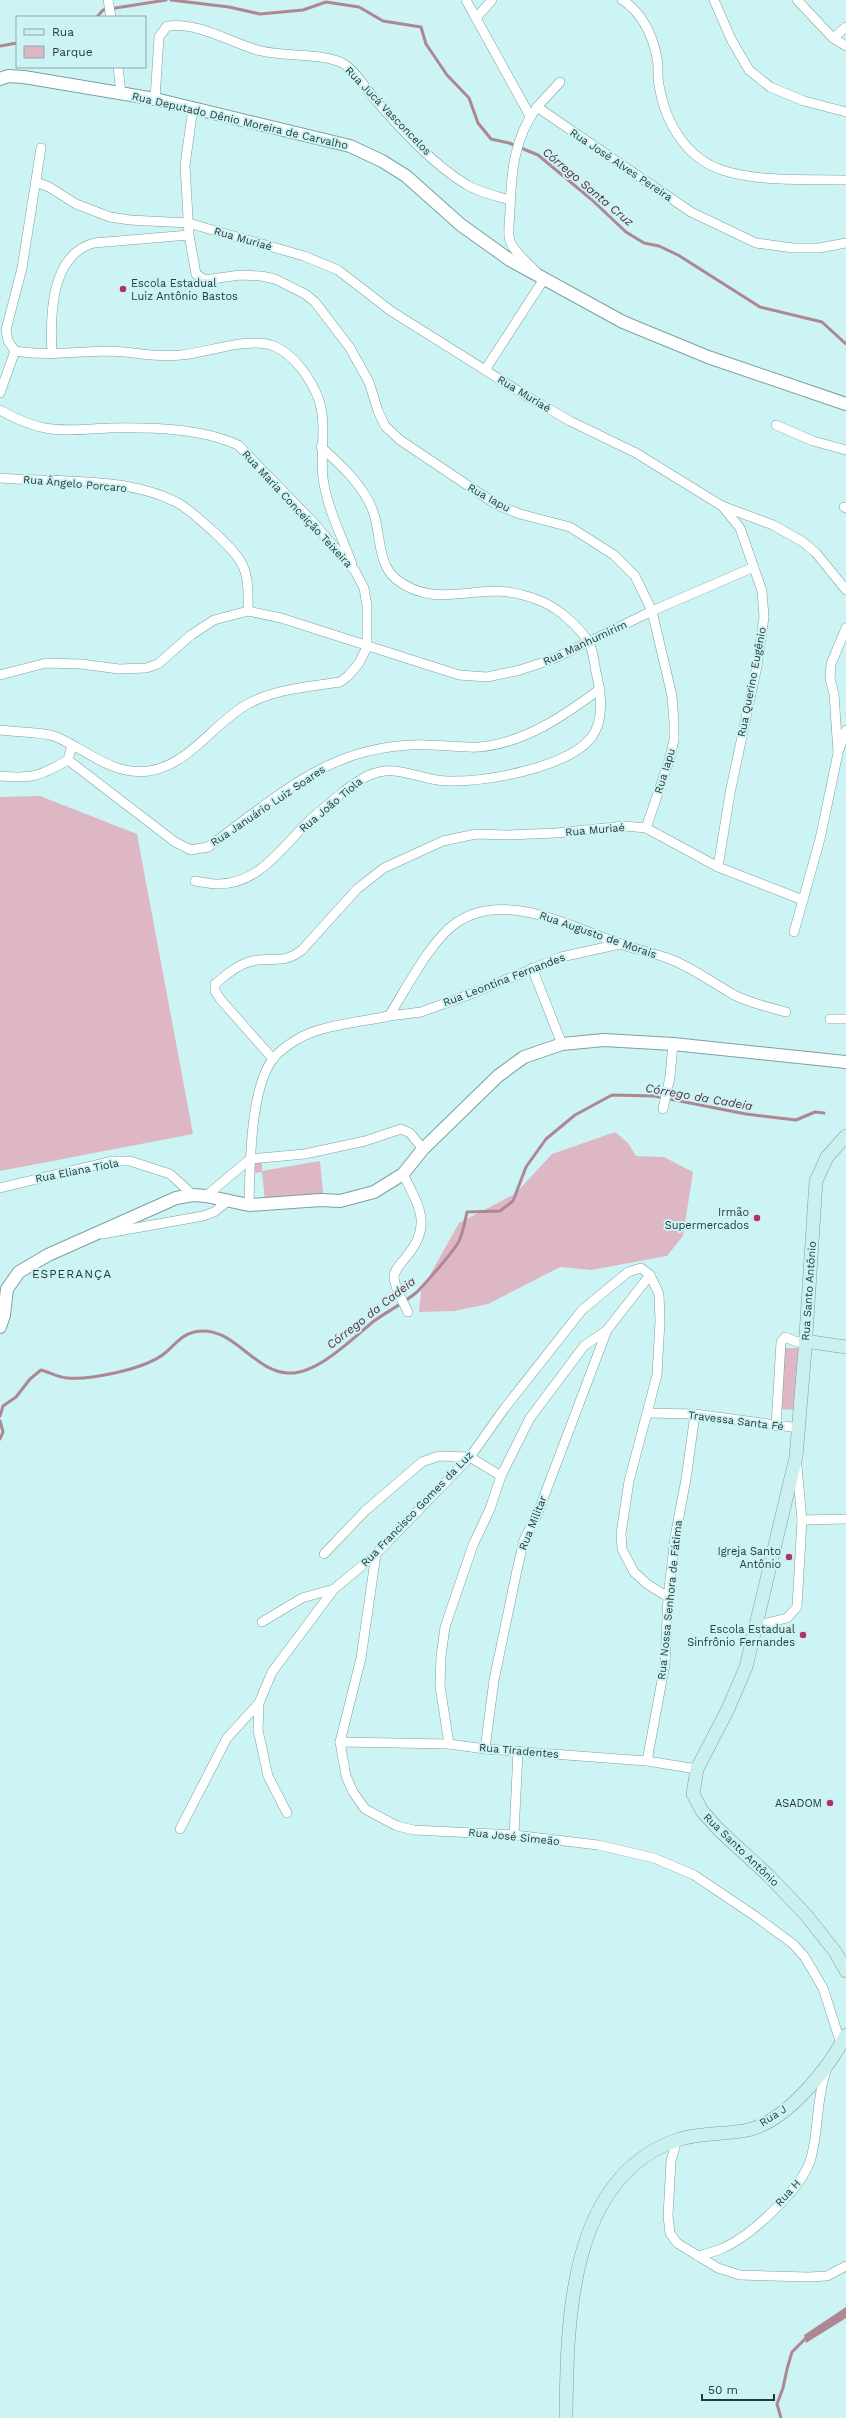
<svg xmlns="http://www.w3.org/2000/svg" width="846" height="2418" viewBox="0 0 846 2418" font-family="'Work Sans',sans-serif">
<style>
.green{fill:#deb7c4}
.water{fill:#ad8794}
.lines{fill:none;stroke-linecap:round;stroke-linejoin:round}
.stream{stroke:#ad8794;stroke-width:3}
.minor-casing{stroke:#7ba1a1;stroke-width:10}
.tertiary-casing{stroke:#7ba1a1;stroke-width:14}
.secondary-casing{stroke:#7ba1a1;stroke-width:14}
.minor{stroke:#fff;stroke-width:9}
.tertiary{stroke:#fff;stroke-width:12}
.secondary{stroke:#cceff0;stroke-width:13}
.poi-dot{fill:#b52d6e;stroke:#ccf4f4;stroke-width:1.5}
.labels{text-anchor:middle;dominant-baseline:central;stroke-width:4;stroke-linejoin:round;paint-order:stroke}
.street-label{font-size:11px;fill:#293939;stroke:#ccf4f4}
.poi-label{font-size:11px;fill:#293939;stroke:#ccf4f4;text-anchor:end}
.water-label{font-size:12px;font-style:italic;fill:#5e2a3f;stroke:#ccf4f4}
.neighbourhood-label{font-size:12px;letter-spacing:1px;fill:#293939;stroke:#ccf4f4}
</style>
<rect width="100%" height="100%" fill="#ccf4f4"/>
<g class="green">
<path d="M 40,796 L 137,834 L 193,1134 L 0,1171 L 0,797 Z"/>
<path d="M 615,1132 L 628,1143 L 636,1156 L 664,1157 L 693,1172 L 683,1236 L 667,1256 L 591,1270 L 560,1267 L 488,1304 L 454,1311 L 419,1312 L 421,1291 L 459,1223 L 515,1194 L 552,1154 Z"/>
<path d="M 320,1161 L 323,1193 L 265,1201 L 262,1172 L 253,1173 L 253,1164 L 262,1162 L 262,1171 Z"/>
<path d="M 782,1348 L 801,1348 L 797,1410 L 779,1409 Z"/>
</g>
<path class="water" d="M 846,2307 L 846,2318 L 806,2343 L 804,2335 Z"/>
<g class="lines">
<g class="stream">
<path d="M 171,0 L 229,7 L 260,14 L 303,10 L 326,2 L 359,7 L 383,21 L 421,27 L 426,44 L 447,75 L 469,98 L 478,123 L 491,139 L 509,143 L 538,155 L 591,199 L 626,232 L 644,243 L 659,246 L 678,255 L 760,307 L 822,322 L 846,344"/>
<path d="M 97,17 L 103,10 L 166,0"/>
<path d="M 0,46 L 17,43"/>
<path d="M 0,1416 L 3,1406 L 16,1397 L 30,1379 L 41,1370 C 49,1372 59,1378 67,1378 C 91,1380 146,1369 165,1353 C 174,1346 181,1335 194,1332 C 232,1323 253,1372 288,1373 C 317,1375 353,1338 374,1321 C 388,1311 404,1303 417,1292 C 424,1285 455,1250 459,1241 C 463,1233 465,1221 467,1212 L 500,1211 L 513,1201 L 526,1167 L 546,1139 L 575,1115 L 612,1095 L 654,1096 L 746,1114 L 796,1120 L 815,1112 L 824,1113"/>
<path d="M 0,1421 L 3,1432 L 0,1439"/>
<path d="M 781,2418 L 777,2404 L 783,2388 L 787,2369 L 792,2352 L 807,2337"/>
</g>
<defs>
<g id="minor">
<path d="M 108,0 L 111,17"/>
<path d="M 466,0 L 530,116"/>
<path d="M 622,0 C 642,12 653,36 657,58 C 659,67 657,76 659,85 C 665,123 687,160 725,171 C 761,182 809,179 846,180"/>
<path d="M 714,0 L 731,39 L 749,70 L 770,87 L 804,101 L 846,112"/>
<path d="M 797,0 L 833,38 L 846,46"/>
<path d="M 477,17 L 492,0"/>
<path d="M 833,38 L 846,27"/>
<path d="M 118,67 L 121,93"/>
<path d="M 155,99 L 159,37 L 167,26 C 197,22 226,40 254,49 C 279,58 324,52 344,64 C 357,72 367,91 378,103 C 404,132 434,165 467,185 C 481,193 496,196 510,200"/>
<path d="M 537,107 L 560,82"/>
<path d="M 193,108 L 185,165 L 189,235 L 196,274 L 205,280 L 240,275 L 261,276 L 275,279 L 305,294 L 315,302 L 350,348 L 369,382 L 378,411 L 385,426 L 400,440 L 497,505 L 520,514 L 570,527 L 614,555 L 635,576 L 652,611 L 672,696 L 674,722 L 674,740 L 669,761 L 646,828"/>
<path d="M 36,182 L 49,187 L 76,204 L 110,217 L 130,220 L 188,223 L 304,256 L 338,270 L 391,311 L 528,397 L 570,421 L 636,453 L 722,506 L 773,525 L 803,542 L 816,553 L 846,590"/>
<path d="M 538,274 C 530,264 514,253 510,241 C 507,232 510,220 510,210 C 511,173 514,138 537,107 L 691,212 L 756,243 L 793,248 L 819,248 L 846,243"/>
<path d="M 15,351 L 8,341 L 6,330 L 22,268 L 41,148"/>
<path d="M 52,354 C 50,317 50,255 94,243 L 189,235"/>
<path d="M 485,370 L 544,279"/>
<path d="M 0,393 L 15,351 C 45,356 75,352 105,351 C 131,351 156,358 181,355 C 206,353 250,336 274,346 C 295,355 311,379 319,400 C 327,425 320,452 323,478 C 327,508 342,537 352,564"/>
<path d="M 0,410 C 14,418 29,425 45,428 C 65,432 88,429 109,428 C 150,427 200,428 238,445 L 312,521 L 355,571 L 364,588 L 367,606 L 367,647 L 359,663 L 348,676 L 340,682 C 308,687 274,689 246,705 C 213,724 189,765 149,771 C 111,776 87,749 54,736 C 43,732 13,732 0,730"/>
<path d="M 776,425 L 813,441 L 846,450"/>
<path d="M 0,478 C 56,483 125,476 176,502 C 190,509 202,522 214,532 C 245,562 249,567 248,611"/>
<path d="M 844,507 L 846,508"/>
<path d="M 0,675 L 46,663 L 81,664 L 119,669 L 146,668 L 158,664 L 191,635 L 214,620 L 248,611 L 281,618 L 459,675 L 487,677 L 520,670 L 553,659 L 652,611 L 754,567"/>
<path d="M 839,750 L 846,730"/>
<path d="M 68,760 L 175,842 L 191,850 L 208,847 C 257,812 306,767 365,752 C 385,747 408,744 428,745 C 445,745 462,748 479,747 C 525,743 565,715 600,689"/>
<path d="M 0,776 C 33,779 40,776 68,760 L 72,745"/>
<path d="M 718,867 L 730,793 L 757,666 L 764,617 L 762,591 L 740,528 L 723,507"/>
<path d="M 195,881 C 202,882 210,884 217,884 C 259,885 283,846 309,821 C 320,811 332,801 344,791 C 358,781 368,773 385,771 C 405,769 427,781 448,781 C 486,782 566,768 591,738 C 605,720 601,692 596,672 C 594,662 593,648 588,641 C 578,626 559,609 543,602 C 529,596 513,592 498,591 C 463,591 428,605 396,579 C 377,564 381,532 373,511 C 364,486 340,464 321,447"/>
<path d="M 794,932 L 820,839 L 838,753 L 834,694 L 830,679 L 831,664 L 846,628"/>
<path d="M 532,968 L 562,1044"/>
<path d="M 389,1016 L 421,1012 L 471,994 L 561,957 L 620,944"/>
<path d="M 830,1019 L 846,1019"/>
<path d="M 273,1059 L 221,1000 L 215,991 L 215,984 C 225,976 234,967 246,963 C 270,954 280,967 302,950 L 357,889 L 384,868 L 443,841 L 476,834 L 507,835 L 556,833 L 625,826 L 646,828 L 718,867 L 803,900"/>
<path d="M 663,1109 L 670,1077 L 673,1044"/>
<path d="M 403,1174 C 419,1206 433,1226 406,1257 C 401,1264 394,1269 394,1278 C 395,1289 403,1302 408,1312"/>
<path d="M 0,1188 L 112,1161 L 130,1161 L 170,1174 L 193,1195"/>
<path d="M 206,1196 L 250,1159 L 305,1154 L 365,1141 L 401,1129 L 410,1133 L 423,1149"/>
<path d="M 249,1205 C 250,1167 250,1091 272,1060 C 277,1053 288,1045 296,1040 C 319,1025 362,1022 389,1016 C 406,989 431,940 456,923 C 505,889 573,928 621,944 C 637,950 654,953 670,959 C 693,968 713,983 734,995 C 750,1003 768,1007 786,1012"/>
<path d="M 102,1234 L 203,1216 L 214,1212 L 228,1201"/>
<path d="M 648,1413 L 695,1414 L 799,1428"/>
<path d="M 776,1426 L 781,1342 L 785,1337 L 797,1342 L 805,1341"/>
<path d="M 802,1520 L 846,1519"/>
<path d="M 324,1554 L 365,1511 L 422,1462 L 439,1456 L 470,1457 L 501,1476"/>
<path d="M 376,1554 L 361,1658 L 340,1742 L 346,1776 L 353,1792 L 365,1809 L 397,1826 L 414,1830 L 514,1835 L 598,1845 L 654,1858 L 694,1875 L 755,1916 L 793,1944 L 804,1956 L 823,1988 L 841,2044"/>
<path d="M 262,1622 L 302,1598 L 334,1589"/>
<path d="M 758,1625 L 787,1618 L 797,1607 L 802,1520 L 797,1466"/>
<path d="M 340,1742 L 449,1744 L 485,1749 L 647,1761 L 697,1769"/>
<path d="M 449,1744 L 440,1686 L 441,1656 L 445,1627 L 473,1545 L 490,1509 L 501,1476 L 530,1418 L 584,1346 L 607,1330"/>
<path d="M 485,1749 L 494,1680 L 517,1570 L 524,1540 L 537,1515 L 607,1330 L 650,1275 L 659,1294 L 660,1321 L 657,1375 L 629,1481 L 621,1534 L 622,1549 L 634,1572 L 647,1584 L 668,1597"/>
<path d="M 647,1761 L 665,1664 L 668,1597 L 675,1537 L 686,1479 L 695,1414"/>
<path d="M 287,1813 L 268,1776 L 258,1730 L 259,1703 L 272,1672 L 334,1589 L 376,1554 L 470,1457 L 504,1409 L 582,1310 L 628,1272 L 641,1268 L 650,1275"/>
<path d="M 180,1829 L 227,1738 L 259,1703"/>
<path d="M 514,1835 L 518,1751"/>
<path d="M 677,2139 L 671,2161 L 668,2216 L 670,2233 L 677,2243 L 718,2268 L 740,2275 L 809,2277 L 827,2276 L 846,2266"/>
<path d="M 698,2256 C 705,2254 714,2252 721,2249 C 750,2237 803,2188 811,2158 C 819,2129 816,2099 826,2071"/>
</g>
<g id="tertiary">
<path d="M 0,79 L 8,76 L 24,77 L 155,99 L 350,146 L 382,161 L 406,176 L 461,225 L 510,260 L 623,322 L 708,357 L 846,404"/>
<path d="M 0,1327 L 4,1315 L 7,1289 L 19,1272 L 48,1255 L 176,1198 L 193,1195 L 206,1196 L 249,1205 L 321,1200 L 340,1201 L 374,1192 L 403,1174 L 423,1149 L 498,1076 L 524,1057 L 562,1044 L 604,1040 L 673,1044 L 846,1062"/>
</g>
<g id="secondary">
<path d="M 846,1136 L 827,1157 L 816,1181 L 805,1350 L 796,1457 L 746,1667 L 728,1709 L 697,1769 L 693,1794 L 702,1811 L 719,1830 L 769,1876 L 806,1915 L 836,1953 L 846,1971"/>
<path d="M 805,1341 L 846,1347"/>
<path d="M 566,2418 C 567,2322 568,2178 677,2140 C 700,2132 725,2135 748,2130 C 787,2121 828,2069 846,2035"/>
</g>
</defs>
<use href="#minor" class="minor-casing"/>
<use href="#tertiary" class="tertiary-casing"/>
<use href="#secondary" class="secondary-casing"/>
<use href="#minor" class="minor"/>
<use href="#tertiary" class="tertiary"/>
<use href="#secondary" class="secondary"/>
</g>
<g class="poi-dot">
<circle cx="123" cy="289" r="4"/>
<circle cx="757" cy="1218" r="4"/>
<circle cx="789" cy="1557" r="4"/>
<circle cx="803" cy="1635" r="4"/>
<circle cx="830" cy="1803" r="4"/>
</g>
<g class="labels">
<g class="street-label">
<text transform="translate(388 111) rotate(46)">Rua Jucá Vasconcelos</text>
<text transform="translate(240 121) rotate(13)">Rua Deputado Dênio Moreira de Carvalho</text>
<text transform="translate(621 165) rotate(34)">Rua José Alves Pereira</text>
<text transform="translate(243 239) rotate(16)">Rua Muriaé</text>
<text transform="translate(524 394) rotate(31)">Rua Muriaé</text>
<text transform="translate(75 484) rotate(5)">Rua Ângelo Porcaro</text>
<text transform="translate(489 498) rotate(29)">Rua Iapu</text>
<text transform="translate(297 509) rotate(47)">Rua Maria Conceição Teixeira</text>
<text transform="translate(585 643) rotate(-25)">Rua Manhumirim</text>
<text transform="translate(752 682) rotate(-79)">Rua Querino Eugênio</text>
<text transform="translate(665 771) rotate(-73)">Rua Iapu</text>
<text transform="translate(331 805) rotate(-40)">Rua João Tiola</text>
<text transform="translate(268 806) rotate(-34)">Rua Januário Luiz Soares</text>
<text transform="translate(595 830) rotate(-5)">Rua Muriaé</text>
<text transform="translate(598 935) rotate(19)">Rua Augusto de Morais</text>
<text transform="translate(504 980) rotate(-21)">Rua Leontina Fernandes</text>
<text transform="translate(77 1171) rotate(-11)">Rua Eliana Tiola</text>
<text transform="translate(809 1291) rotate(-86)">Rua Santo Antônio</text>
<text transform="translate(736 1421) rotate(7)">Travessa Santa Fé</text>
<text transform="translate(417 1509) rotate(-46)">Rua Francisco Gomes da Luz</text>
<text transform="translate(533 1523) rotate(-68)">Rua Militar</text>
<text transform="translate(670 1600) rotate(-84)">Rua Nossa Senhora de Fátima</text>
<text transform="translate(519 1751) rotate(5)">Rua Tiradentes</text>
<text transform="translate(514 1837) rotate(6)">Rua José Simeão</text>
<text transform="translate(741 1850) rotate(44)">Rua Santo Antônio</text>
<text transform="translate(773 2116) rotate(-33)">Rua J</text>
<text transform="translate(788 2193) rotate(-48)">Rua H</text>
</g>
<g class="poi-label">
<text x="131" y="283" text-anchor="start">Escola Estadual<tspan x="131" dy="13">Luiz Antônio Bastos</tspan></text>
<text x="749" y="1212">Irmão<tspan x="749" dy="13">Supermercados</tspan></text>
<text x="781" y="1551">Igreja Santo<tspan x="781" dy="13">Antônio</tspan></text>
<text x="795" y="1629">Escola Estadual<tspan x="795" dy="13">Sinfrônio Fernandes</tspan></text>
<text x="822" y="1803">ASADOM</text>
</g>
<g class="water-label">
<text transform="translate(588 187) rotate(40)">Córrego Santa Cruz</text>
<text transform="translate(699 1097) rotate(10)">Córrego da Cadeia</text>
<text transform="translate(371 1313) rotate(-38)">Córrego da Cadeia</text>
</g>
<g class="neighbourhood-label">
<text x="72" y="1274">ESPERANÇA</text>
</g>
</g>
<rect x="16" y="16" width="130" height="52" fill="#ccf4f4" stroke="#8ba9a9"/>
<rect x="24" y="29" width="20" height="6" fill="#cceff0" stroke="#8ba9a9"/>
<text x="52" y="36" font-size="12" fill="#293939">Rua</text>
<rect x="24" y="46" width="20" height="12" fill="#deb7c4" stroke="#8ba9a9"/>
<text x="52" y="56" font-size="12" fill="#293939">Parque</text>
<path d="M702 2394v6h72v-6" fill="none" stroke="#293939" stroke-width="2"/>
<text x="708" y="2394" font-size="12" fill="#293939" stroke="#ccf4f4" stroke-width="3" paint-order="stroke">50 m</text>
</svg>
